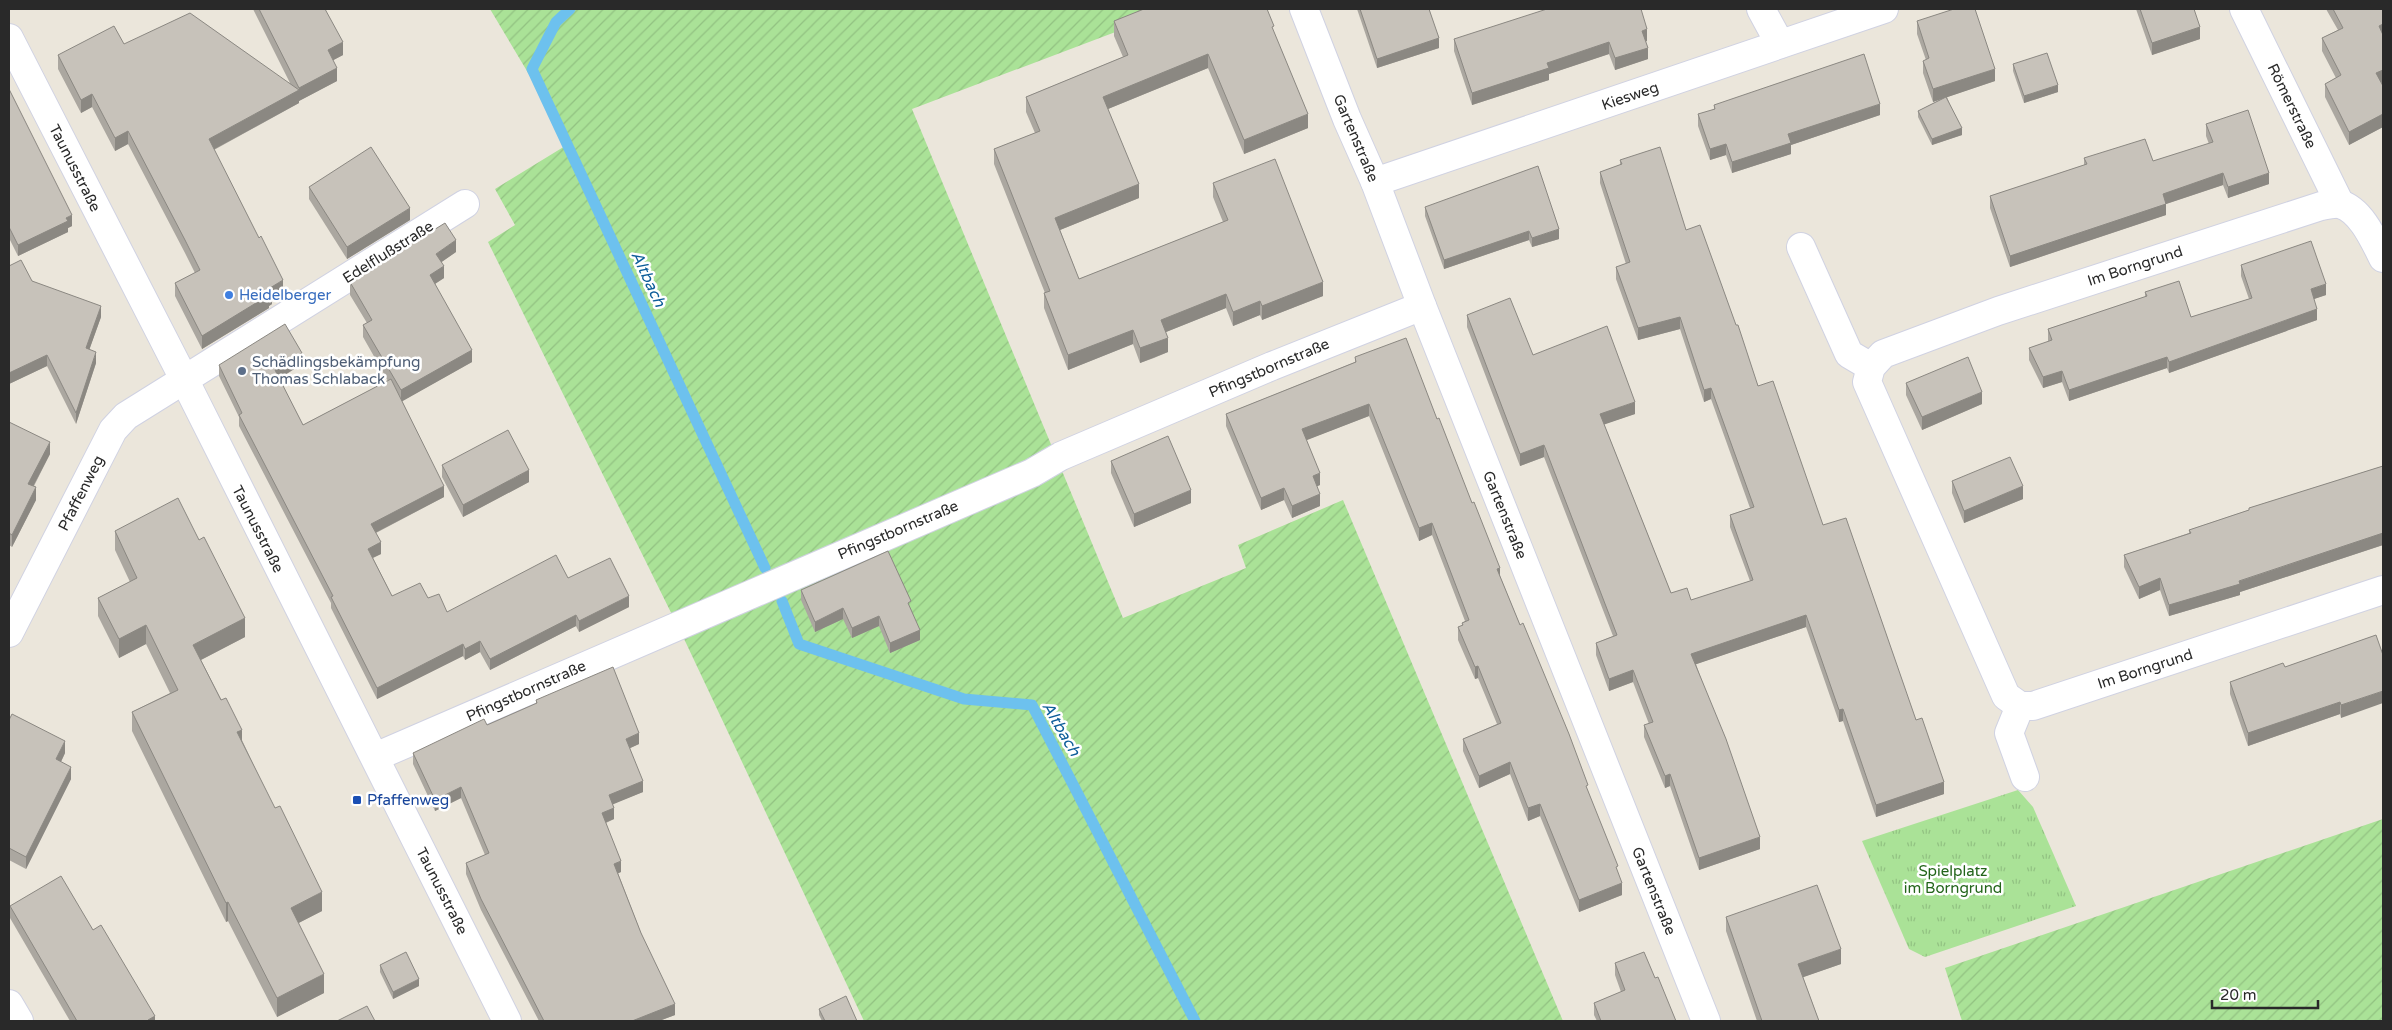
<svg xmlns="http://www.w3.org/2000/svg" width="2392" height="1030" viewBox="0 0 2392 1030" font-family="'Varela Round',sans-serif">
<style>
.park{fill:url(#park-tufts)}
.garden{fill:url(#garden-furrows)}
.lines{fill:none;stroke-linecap:round;stroke-linejoin:round}
.stream{stroke:#6dc1ee;stroke-width:11}
.minor-casing{stroke:#d0d2e2;stroke-width:30}
.tertiary-casing{stroke:#d0d2e2;stroke-width:30}
.minor{stroke:#fff;stroke-width:28}
.tertiary{stroke:#fff;stroke-width:28}
.wall{fill:#aba7a0}
.shaded-wall{fill:#8b8882}
.building{fill:#c7c2ba;stroke:#8b8882}
.shop-dot{fill:#3f7fe0;stroke:#fff;stroke-width:2}
.service-dot{fill:#5c6f8a;stroke:#fff;stroke-width:2}
.transit-dot{fill:#1a4fb4;stroke:#fff;stroke-width:2}
.labels{text-anchor:middle;dominant-baseline:central;stroke-width:5;stroke-linejoin:round;paint-order:stroke}
.street-label{font-size:15px;fill:#292929;stroke:#fff}
.shop-label{font-size:15px;fill:#366cbe;stroke:#fff;text-anchor:start}
.service-label{font-size:15px;fill:#4e5e75;stroke:#fff;text-anchor:start}
.transit-label{font-size:15px;fill:#164399;stroke:#fff;text-anchor:start}
.park-label{font-size:15px;fill:#23651a;stroke:#fff}
.water-label{font-size:16px;font-style:italic;fill:#0d5d99;stroke:#fff}
</style>
<defs>
<pattern id="park-tufts" width="24" height="20" patternUnits="userSpaceOnUse" patternTransform="scale(1.25)"><rect width="24" height="20" fill="#aae297"/><path d="M3 7l-1-3M5 7V3M7 7l1-3M15 17l-1-3M17 17v-4M19 17l1-3" fill="none" stroke="#92c282"/></pattern>
<pattern id="garden-furrows" width="10" height="10" patternUnits="userSpaceOnUse" patternTransform="scale(1.25)"><rect width="10" height="10" fill="#aae297"/><path d="M-1 1l2-2M0 10L10 0M9 11l2-2" fill="none" stroke="#92c282"/></pattern>
</defs>
<rect width="100%" height="100%" fill="#ebe6db"/>
<path class="park" d="M 2018,790 L 2033,807 L 2076,906 L 1925,957 L 1909,949 L 1862,841 Z"/>
<g class="garden">
<path d="M 490,9 L 1151,9 L 1155,17 L 912,109 L 1123,618 L 1246,568 L 1238,545 L 1343,500 L 1563,1021 L 864,1021 L 686,643 L 488,242 L 515,225 L 495,189 L 570,143 Z"/>
<path d="M 2383,819 L 2383,1021 L 1962,1021 L 1945,968 Z"/>
</g>
<g class="lines">
<g class="stream">
<path d="M 570,9 L 556,22 L 532,69 L 765,568"/>
<path d="M 782,601 L 799,644 L 964,699 L 1032,705 L 1195,1021"/>
</g>
<defs>
<g id="minor">
<path d="M 1304,9 L 1347,119 L 1375,182 L 1422,306 L 1706,1021"/>
<path d="M 1761,9 L 1780,44"/>
<path d="M 2244,9 L 2340,204"/>
<path d="M 1375,182 L 1884,9"/>
<path d="M 1801,247 L 1849,354 L 1871,367"/>
<path d="M 2383,258 C 2374,240 2361,210 2340,204 C 2335,203 2326,205 2321,206 L 1998,311 L 1883,354 L 1871,367 L 1867,382 L 2006,696 L 2020,706 L 2033,706 L 2383,590"/>
<path d="M 9,633 L 113,430 L 126,416 L 465,204"/>
<path d="M 2020,706 L 2009,733 L 2025,777"/>
<path d="M 375,757 L 1032,473 L 1061,456 L 1272,366 L 1422,306"/>
<path d="M 9,1004 L 19,1021"/>
</g>
<path id="tertiary" d="M 9,38 L 185,381 L 507,1021"/>
</defs>
<use href="#minor" class="minor-casing"/>
<use href="#tertiary" class="tertiary-casing"/>
<use href="#minor" class="minor"/>
<use href="#tertiary" class="tertiary"/>
</g>
<g class="wall">
<path d="M 253,9 L 325,9 L 343,55 L 333,60 L 337,81 L 299,101 L 299,103 L 214,150 L 283,293 L 272,300 L 272,304 L 269,306 L 269,308 L 202,349 L 175,296 L 175,283 L 195,273 L 185,253 L 128,144 L 115,151 L 92,107 L 81,113 L 58,69 L 58,55 L 124,44 L 290,83 Z"/>
<path d="M 1357,9 L 1429,9 L 1439,48 L 1377,68 Z"/>
<path d="M 2136,9 L 2194,9 L 2200,39 L 2152,55 Z"/>
<path d="M 2326,9 L 2383,9 L 2383,82 L 2382,83 L 2383,86 L 2383,127 L 2349,145 L 2325,97 L 2325,84 L 2336,78 L 2322,51 L 2322,38 L 2338,30 Z"/>
<path d="M 1114,21 L 1274,33 L 1308,128 L 1244,154 L 1208,68 L 1108,109 L 1139,198 L 1060,230 L 1079,279 L 1223,222 L 1213,197 L 1213,183 L 1323,296 L 1262,320 L 1260,315 L 1233,326 L 1226,308 L 1166,332 L 1168,352 L 1154,358 L 1140,363 L 1133,344 L 1068,370 L 1044,308 L 1044,293 L 1045,293 L 994,164 L 994,149 L 1035,133 L 1026,112 L 1026,97 L 1123,57 L 1114,36 Z"/>
<path d="M 1917,21 L 1995,81 L 1947,97 L 1962,135 L 1932,145 L 1918,117 L 1918,111 L 1943,98 L 1933,102 L 1923,73 L 1923,61 L 1926,60 L 1917,34 Z"/>
<path d="M 1454,39 L 1647,41 L 1646,41 L 1648,59 L 1615,70 L 1609,54 L 1549,74 L 1549,80 L 1472,105 L 1454,51 Z"/>
<path d="M 2013,64 L 2058,92 L 2024,103 L 2013,71 Z"/>
<path d="M 9,89 L 72,226 L 68,228 L 68,232 L 18,256 L 9,238 Z"/>
<path d="M 1714,105 L 1880,115 L 1791,145 L 1791,154 L 1732,173 L 1726,155 L 1710,160 L 1698,126 L 1698,114 L 1714,110 Z"/>
<path d="M 2206,124 L 2269,184 L 2228,198 L 2223,185 L 2166,204 L 2166,215 L 2010,267 L 1990,208 L 1990,196 L 2084,165 L 2084,158 L 2153,161 L 2209,144 L 2206,136 Z"/>
<path d="M 1620,160 L 1686,230 L 1823,525 L 1916,720 L 1944,794 L 1876,817 L 1843,721 L 1839,722 L 1806,627 L 1696,664 L 1760,849 L 1699,870 L 1670,786 L 1665,788 L 1644,737 L 1644,725 L 1649,724 L 1633,682 L 1609,691 L 1596,655 L 1596,643 L 1613,636 L 1544,457 L 1520,466 L 1467,327 L 1467,315 L 1533,355 L 1635,414 L 1604,424 L 1671,593 L 1691,600 L 1750,581 L 1730,527 L 1730,515 L 1750,508 L 1711,399 L 1704,402 L 1680,329 L 1638,340 L 1616,279 L 1616,267 L 1626,264 L 1600,183 L 1600,172 L 1620,165 Z"/>
<path d="M 309,187 L 410,220 L 347,259 L 309,199 Z"/>
<path d="M 1425,207 L 1559,239 L 1532,247 L 1529,240 L 1444,269 L 1425,216 Z"/>
<path d="M 456,252 L 441,262 L 444,278 L 435,284 L 472,362 L 402,401 L 444,497 L 376,533 L 381,554 L 373,558 L 392,596 L 428,598 L 447,612 L 568,578 L 629,607 L 579,632 L 576,626 L 490,670 L 480,652 L 465,660 L 463,656 L 377,699 L 331,608 L 331,603 L 239,426 L 239,417 L 219,376 L 219,365 L 302,364 L 279,379 L 303,425 L 388,381 L 363,337 L 363,325 L 367,323 L 350,295 L 350,282 Z"/>
<path d="M 2241,265 L 2326,295 L 2314,299 L 2317,320 L 2169,373 L 2167,368 L 2069,401 L 2062,382 L 2043,388 L 2029,360 L 2029,348 L 2048,342 L 2048,329 L 2145,297 L 2145,292 L 2191,317 L 2249,299 L 2241,276 Z"/>
<path d="M 9,266 L 32,281 L 101,317 L 89,350 L 96,363 L 76,424 L 47,366 L 9,384 Z"/>
<path d="M 1355,357 L 1437,419 L 1500,576 L 1588,792 L 1618,874 L 1622,895 L 1579,912 L 1540,816 L 1528,821 L 1510,774 L 1479,788 L 1463,751 L 1463,739 L 1497,724 L 1478,678 L 1475,679 L 1458,640 L 1458,627 L 1462,626 L 1462,623 L 1465,621 L 1432,535 L 1419,541 L 1369,416 L 1306,440 L 1320,485 L 1317,486 L 1320,506 L 1292,518 L 1284,500 L 1261,510 L 1226,426 L 1226,414 L 1355,362 Z"/>
<path d="M 1906,383 L 1982,404 L 1922,430 L 1906,395 Z"/>
<path d="M 9,422 L 50,454 L 34,486 L 36,500 L 12,547 L 9,545 Z"/>
<path d="M 1111,461 L 1191,503 L 1134,527 L 1111,473 Z"/>
<path d="M 442,465 L 529,482 L 463,517 L 442,477 Z"/>
<path d="M 2383,466 L 2383,545 L 2240,592 L 2240,595 L 2169,616 L 2160,590 L 2139,599 L 2124,567 L 2124,555 L 2189,533 L 2189,530 L 2249,510 L 2249,508 Z"/>
<path d="M 1952,481 L 2023,499 L 1964,523 L 1952,493 Z"/>
<path d="M 115,531 L 245,637 L 201,660 L 242,740 L 322,911 L 298,923 L 324,993 L 277,1017 L 228,921 L 226,922 L 132,731 L 132,712 L 170,693 L 146,644 L 119,658 L 98,616 L 98,598 L 130,582 L 115,550 Z"/>
<path d="M 801,590 L 911,609 L 920,640 L 890,653 L 879,626 L 852,638 L 843,619 L 815,632 L 801,600 Z"/>
<path d="M 2376,635 L 2341,718 L 2340,714 L 2248,746 L 2230,694 L 2230,682 L 2285,667 Z"/>
<path d="M 536,700 L 639,744 L 630,748 L 643,792 L 612,804 L 614,819 L 606,823 L 621,872 L 618,873 L 641,933 L 675,1015 L 659,1021 L 539,1021 L 481,910 L 466,874 L 466,863 L 485,855 L 461,798 L 435,811 L 413,764 L 413,753 L 487,725 L 536,704 Z"/>
<path d="M 9,720 L 65,753 L 61,762 L 71,779 L 26,869 L 9,860 Z"/>
<path d="M 10,906 L 93,930 L 155,1021 L 70,1021 L 10,918 Z"/>
<path d="M 1726,917 L 1841,964 L 1803,977 L 1819,1021 L 1757,1021 L 1726,931 Z"/>
<path d="M 1615,963 L 1655,978 L 1676,1021 L 1597,1021 L 1594,1015 L 1594,1003 L 1621,992 L 1615,975 Z"/>
<path d="M 380,965 L 419,986 L 393,999 L 380,972 Z"/>
<path d="M 819,1009 L 857,1021 L 822,1021 L 819,1015 Z"/>
</g>
<g class="shaded-wall">
<path d="M 2383,24 L 2383,37 L 2379,26 Z"/>
<path d="M 2200,27 L 2200,39 L 2152,55 L 2152,43 Z"/>
<path d="M 1647,29 L 1647,41 L 1642,43 L 1642,31 Z"/>
<path d="M 1439,38 L 1439,48 L 1377,68 L 1377,59 Z"/>
<path d="M 343,42 L 343,55 L 328,63 L 328,50 Z"/>
<path d="M 1609,42 L 1609,54 L 1549,74 L 1549,80 L 1472,105 L 1472,93 L 1547,63 Z"/>
<path d="M 1648,48 L 1648,59 L 1615,70 L 1615,58 Z"/>
<path d="M 1208,54 L 1208,68 L 1103,111 L 1103,97 Z"/>
<path d="M 337,68 L 337,81 L 299,101 L 299,103 L 209,152 L 209,139 L 299,90 L 299,88 Z"/>
<path d="M 1995,69 L 1995,81 L 1933,102 L 1933,89 Z"/>
<path d="M 2383,70 L 2383,82 L 2376,86 L 2376,73 Z"/>
<path d="M 2058,85 L 2058,92 L 2024,103 L 2024,96 Z"/>
<path d="M 92,94 L 92,107 L 81,113 L 81,100 Z"/>
<path d="M 1880,104 L 1880,115 L 1791,145 L 1791,154 L 1732,173 L 1732,162 L 1788,134 Z"/>
<path d="M 1308,114 L 1308,128 L 1244,154 L 1244,140 Z"/>
<path d="M 2383,114 L 2383,127 L 2349,145 L 2349,132 Z"/>
<path d="M 1962,128 L 1962,135 L 1932,145 L 1932,139 Z"/>
<path d="M 128,131 L 128,144 L 115,151 L 115,138 Z"/>
<path d="M 1726,144 L 1726,155 L 1710,160 L 1710,149 Z"/>
<path d="M 2223,173 L 2223,185 L 2166,204 L 2166,215 L 2010,267 L 2010,256 L 2163,194 Z"/>
<path d="M 2269,173 L 2269,184 L 2228,198 L 2228,187 Z"/>
<path d="M 1139,184 L 1139,198 L 1055,232 L 1055,218 Z"/>
<path d="M 410,208 L 410,220 L 347,259 L 347,247 Z"/>
<path d="M 72,215 L 72,226 L 68,228 L 68,232 L 18,256 L 18,245 L 66,218 Z"/>
<path d="M 1559,229 L 1559,239 L 1532,247 L 1532,238 Z"/>
<path d="M 1529,231 L 1529,240 L 1444,269 L 1444,260 Z"/>
<path d="M 456,240 L 456,252 L 436,266 L 436,254 Z"/>
<path d="M 444,266 L 444,278 L 430,287 L 430,275 Z"/>
<path d="M 283,280 L 283,293 L 272,300 L 272,304 L 269,306 L 269,308 L 202,349 L 202,336 L 270,288 Z"/>
<path d="M 1323,282 L 1323,296 L 1262,320 L 1262,306 Z"/>
<path d="M 2326,284 L 2326,295 L 2311,300 L 2311,289 Z"/>
<path d="M 1226,294 L 1226,308 L 1161,334 L 1161,320 Z"/>
<path d="M 1260,301 L 1260,315 L 1233,326 L 1233,312 Z"/>
<path d="M 101,306 L 101,317 L 86,359 L 86,348 Z"/>
<path d="M 2317,309 L 2317,320 L 2169,373 L 2169,362 Z"/>
<path d="M 1680,317 L 1680,329 L 1638,340 L 1638,328 Z"/>
<path d="M 1133,330 L 1133,344 L 1068,370 L 1068,355 Z"/>
<path d="M 1168,338 L 1168,352 L 1140,363 L 1140,348 Z"/>
<path d="M 472,350 L 472,362 L 401,402 L 401,390 Z"/>
<path d="M 96,352 L 96,363 L 76,424 L 76,413 Z"/>
<path d="M 302,353 L 302,364 L 275,381 L 275,370 Z"/>
<path d="M 47,355 L 47,366 L 9,384 L 9,373 Z"/>
<path d="M 2167,357 L 2167,368 L 2069,401 L 2069,390 Z"/>
<path d="M 2062,371 L 2062,382 L 2043,388 L 2043,377 Z"/>
<path d="M 1711,388 L 1711,399 L 1704,402 L 1704,390 Z"/>
<path d="M 1982,392 L 1982,404 L 1922,430 L 1922,417 Z"/>
<path d="M 1635,402 L 1635,414 L 1600,426 L 1600,414 Z"/>
<path d="M 1369,404 L 1369,416 L 1302,442 L 1302,429 Z"/>
<path d="M 50,442 L 50,454 L 28,496 L 28,484 Z"/>
<path d="M 1544,445 L 1544,457 L 1520,466 L 1520,454 Z"/>
<path d="M 529,470 L 529,482 L 463,517 L 463,505 Z"/>
<path d="M 1320,473 L 1320,485 L 1313,488 L 1313,476 Z"/>
<path d="M 444,486 L 444,497 L 371,535 L 371,524 Z"/>
<path d="M 2023,486 L 2023,499 L 1964,523 L 1964,511 Z"/>
<path d="M 36,487 L 36,500 L 12,547 L 12,535 Z"/>
<path d="M 1284,488 L 1284,500 L 1261,510 L 1261,498 Z"/>
<path d="M 1191,490 L 1191,503 L 1134,527 L 1134,514 Z"/>
<path d="M 1320,494 L 1320,506 L 1292,518 L 1292,506 Z"/>
<path d="M 1432,523 L 1432,535 L 1419,541 L 1419,528 Z"/>
<path d="M 2383,533 L 2383,545 L 2240,592 L 2240,595 L 2169,616 L 2169,605 Z"/>
<path d="M 381,542 L 381,554 L 368,560 L 368,549 Z"/>
<path d="M 1500,568 L 1500,580 L 1497,569 Z"/>
<path d="M 2160,578 L 2160,590 L 2139,599 L 2139,587 Z"/>
<path d="M 629,596 L 629,607 L 579,632 L 579,621 Z"/>
<path d="M 843,608 L 843,619 L 815,632 L 815,622 Z"/>
<path d="M 576,615 L 576,626 L 490,670 L 490,659 Z"/>
<path d="M 1806,615 L 1806,627 L 1691,666 L 1691,654 Z"/>
<path d="M 879,616 L 879,626 L 852,638 L 852,628 Z"/>
<path d="M 245,618 L 245,637 L 193,664 L 193,645 Z"/>
<path d="M 146,625 L 146,644 L 119,658 L 119,639 Z"/>
<path d="M 920,630 L 920,640 L 890,653 L 890,643 Z"/>
<path d="M 480,641 L 480,652 L 465,660 L 465,649 Z"/>
<path d="M 463,644 L 463,656 L 377,699 L 377,688 Z"/>
<path d="M 1478,666 L 1478,678 L 1475,679 L 1475,667 Z"/>
<path d="M 1633,670 L 1633,682 L 1609,691 L 1609,679 Z"/>
<path d="M 2383,691 L 2383,703 L 2341,718 L 2341,705 Z"/>
<path d="M 2340,702 L 2340,714 L 2248,746 L 2248,733 Z"/>
<path d="M 1843,709 L 1843,721 L 1839,722 L 1839,710 Z"/>
<path d="M 242,730 L 242,749 L 237,732 Z"/>
<path d="M 639,733 L 639,744 L 626,750 L 626,739 Z"/>
<path d="M 65,741 L 65,753 L 56,772 L 56,759 Z"/>
<path d="M 1510,762 L 1510,774 L 1479,788 L 1479,776 Z"/>
<path d="M 71,767 L 71,779 L 26,869 L 26,857 Z"/>
<path d="M 1670,774 L 1670,786 L 1665,788 L 1665,776 Z"/>
<path d="M 643,781 L 643,792 L 609,806 L 609,795 Z"/>
<path d="M 1944,782 L 1944,794 L 1876,817 L 1876,805 Z"/>
<path d="M 461,787 L 461,798 L 435,811 L 435,800 Z"/>
<path d="M 1540,804 L 1540,816 L 1528,821 L 1528,808 Z"/>
<path d="M 614,808 L 614,819 L 602,824 L 602,813 Z"/>
<path d="M 1760,837 L 1760,849 L 1699,870 L 1699,858 Z"/>
<path d="M 621,861 L 621,872 L 614,875 L 614,864 Z"/>
<path d="M 1622,883 L 1622,895 L 1579,912 L 1579,900 Z"/>
<path d="M 322,892 L 322,911 L 291,927 L 291,908 Z"/>
<path d="M 228,902 L 228,921 L 226,922 L 226,903 Z"/>
<path d="M 1841,949 L 1841,964 L 1798,979 L 1798,964 Z"/>
<path d="M 324,974 L 324,993 L 277,1017 L 277,998 Z"/>
<path d="M 419,979 L 419,986 L 393,999 L 393,992 Z"/>
<path d="M 675,1004 L 675,1015 L 659,1021 L 632,1021 Z"/>
<path d="M 155,1016 L 155,1021 L 148,1021 L 148,1020 Z"/>
</g>
<g class="building">
<path d="M 259,9 L 325,9 L 343,42 L 328,50 L 337,68 L 299,88 Z"/>
<path d="M 1144,9 L 1267,9 L 1274,26 L 1272,27 L 1308,114 L 1244,140 L 1208,54 L 1103,97 L 1139,184 L 1055,218 L 1079,279 L 1228,220 L 1213,183 L 1275,159 L 1323,282 L 1262,306 L 1260,301 L 1233,312 L 1226,294 L 1161,320 L 1168,338 L 1140,348 L 1133,330 L 1068,355 L 1044,293 L 1050,291 L 994,149 L 1040,131 L 1026,97 L 1128,55 L 1114,21 Z"/>
<path d="M 1360,9 L 1429,9 L 1439,38 L 1377,59 Z"/>
<path d="M 1547,9 L 1641,9 L 1647,29 L 1642,31 L 1648,48 L 1615,58 L 1609,42 L 1547,63 L 1549,68 L 1472,93 L 1454,39 Z"/>
<path d="M 1954,9 L 1975,9 L 1995,69 L 1933,89 L 1923,61 L 1929,58 L 1917,21 Z"/>
<path d="M 2140,9 L 2194,9 L 2200,27 L 2152,43 Z"/>
<path d="M 2333,9 L 2383,9 L 2383,24 L 2379,26 L 2383,35 L 2383,70 L 2376,73 L 2383,86 L 2383,114 L 2349,132 L 2325,84 L 2341,75 L 2322,38 L 2343,28 Z"/>
<path d="M 190,13 L 299,90 L 209,139 L 259,238 L 261,236 L 283,280 L 270,288 L 272,291 L 268,293 L 269,295 L 202,336 L 175,283 L 200,270 L 185,240 L 128,131 L 115,138 L 92,94 L 81,100 L 58,55 L 114,26 L 124,44 Z"/>
<path d="M 2047,53 L 2058,85 L 2024,96 L 2013,64 Z"/>
<path d="M 1864,54 L 1880,104 L 1788,134 L 1791,143 L 1732,162 L 1726,144 L 1710,149 L 1698,114 L 1715,109 L 1714,105 Z"/>
<path d="M 9,89 L 72,215 L 66,218 L 68,221 L 18,245 L 9,227 Z"/>
<path d="M 1946,97 L 1962,128 L 1932,139 L 1918,111 Z"/>
<path d="M 2248,110 L 2269,173 L 2228,187 L 2223,173 L 2163,194 L 2166,204 L 2010,256 L 1990,196 L 2087,164 L 2084,158 L 2145,139 L 2153,161 L 2213,142 L 2206,124 Z"/>
<path d="M 371,147 L 410,208 L 347,247 L 309,187 Z"/>
<path d="M 1660,147 L 1686,230 L 1700,225 L 1736,325 L 1738,325 L 1758,386 L 1773,381 L 1823,525 L 1846,518 L 1916,720 L 1922,718 L 1944,782 L 1876,805 L 1843,709 L 1839,710 L 1806,615 L 1691,654 L 1726,739 L 1760,837 L 1699,858 L 1670,774 L 1665,776 L 1644,725 L 1653,722 L 1633,670 L 1609,679 L 1596,643 L 1617,635 L 1544,445 L 1520,454 L 1467,315 L 1510,298 L 1533,355 L 1607,326 L 1635,402 L 1600,414 L 1671,593 L 1687,588 L 1691,600 L 1753,580 L 1730,515 L 1754,507 L 1711,388 L 1704,390 L 1680,317 L 1638,328 L 1616,267 L 1630,262 L 1600,172 L 1622,164 L 1620,160 Z"/>
<path d="M 1538,166 L 1559,229 L 1532,238 L 1529,231 L 1444,260 L 1425,207 Z"/>
<path d="M 445,223 L 456,240 L 436,254 L 444,266 L 430,275 L 472,350 L 401,390 L 363,325 L 372,320 L 350,282 Z"/>
<path d="M 2311,241 L 2326,284 L 2311,289 L 2317,309 L 2169,362 L 2167,357 L 2069,390 L 2062,371 L 2043,377 L 2029,348 L 2052,340 L 2048,329 L 2147,296 L 2145,292 L 2179,281 L 2191,317 L 2252,298 L 2241,265 Z"/>
<path d="M 21,260 L 32,281 L 101,306 L 86,348 L 96,352 L 76,413 L 47,355 L 9,373 L 9,266 Z"/>
<path d="M 285,324 L 302,353 L 275,370 L 303,425 L 391,379 L 444,486 L 371,524 L 381,542 L 368,549 L 392,596 L 420,583 L 428,598 L 439,594 L 447,612 L 556,555 L 568,578 L 610,558 L 629,596 L 579,621 L 576,615 L 490,659 L 480,641 L 465,649 L 463,644 L 377,688 L 331,597 L 333,596 L 239,415 L 242,413 L 219,365 Z"/>
<path d="M 1406,338 L 1437,419 L 1439,418 L 1472,503 L 1474,502 L 1500,568 L 1497,569 L 1520,625 L 1523,623 L 1569,734 L 1588,785 L 1586,786 L 1618,866 L 1616,867 L 1622,883 L 1579,900 L 1540,804 L 1528,808 L 1510,762 L 1479,776 L 1463,739 L 1501,723 L 1478,666 L 1475,667 L 1458,627 L 1463,625 L 1462,623 L 1469,620 L 1432,523 L 1419,528 L 1369,404 L 1302,429 L 1320,473 L 1313,476 L 1320,494 L 1292,506 L 1284,488 L 1261,498 L 1226,414 L 1356,362 L 1355,357 Z"/>
<path d="M 1968,357 L 1982,392 L 1922,417 L 1906,383 Z"/>
<path d="M 9,422 L 50,442 L 28,484 L 36,487 L 12,535 L 9,533 Z"/>
<path d="M 508,430 L 529,470 L 463,505 L 442,465 Z"/>
<path d="M 1168,436 L 1191,490 L 1134,514 L 1111,461 Z"/>
<path d="M 2010,457 L 2023,486 L 1964,511 L 1952,481 Z"/>
<path d="M 2383,466 L 2383,533 L 2239,581 L 2240,584 L 2169,605 L 2160,578 L 2139,587 L 2124,555 L 2191,533 L 2189,530 L 2249,510 L 2249,508 Z"/>
<path d="M 178,498 L 199,540 L 204,537 L 245,618 L 193,645 L 221,700 L 226,698 L 242,730 L 237,732 L 275,808 L 280,806 L 322,892 L 291,908 L 324,974 L 277,998 L 228,902 L 226,903 L 132,712 L 178,690 L 146,625 L 119,639 L 98,598 L 137,578 L 115,531 Z"/>
<path d="M 888,551 L 911,601 L 908,603 L 920,630 L 890,643 L 879,616 L 852,628 L 843,608 L 815,622 L 801,590 Z"/>
<path d="M 2376,635 L 2383,655 L 2383,691 L 2341,705 L 2340,702 L 2248,733 L 2230,682 L 2283,663 L 2285,667 Z"/>
<path d="M 613,667 L 639,733 L 626,739 L 643,781 L 609,795 L 614,808 L 602,813 L 621,861 L 614,864 L 641,933 L 675,1004 L 632,1021 L 544,1021 L 481,899 L 466,863 L 489,853 L 461,787 L 435,800 L 413,753 L 484,719 L 487,725 L 537,703 L 536,700 Z"/>
<path d="M 12,714 L 65,741 L 56,759 L 71,767 L 26,857 L 9,848 L 9,720 Z"/>
<path d="M 61,876 L 93,930 L 101,925 L 155,1016 L 148,1020 L 148,1021 L 77,1021 L 10,906 Z"/>
<path d="M 1817,885 L 1841,949 L 1798,964 L 1819,1021 L 1762,1021 L 1726,917 Z"/>
<path d="M 406,952 L 419,979 L 393,992 L 380,965 Z"/>
<path d="M 1644,952 L 1655,978 L 1658,977 L 1676,1021 L 1601,1021 L 1594,1003 L 1625,990 L 1615,963 Z"/>
<path d="M 846,996 L 857,1021 L 825,1021 L 819,1009 Z"/>
<path d="M 367,1006 L 375,1021 L 337,1021 Z"/>
</g>
<circle class="shop-dot" cx="229" cy="295" r="5"/>
<circle class="service-dot" cx="242" cy="371" r="5"/>
<rect class="transit-dot" x="352" y="795" width="10" height="10" rx="2.5"/>
<g class="labels">
<g class="street-label">
<text transform="translate(1630 96) rotate(-19)">Kiesweg</text>
<text transform="translate(2292 106) rotate(64)">Römerstraße</text>
<text transform="translate(1356 138) rotate(67)">Gartenstraße</text>
<text transform="translate(75 168) rotate(63)">Taunusstraße</text>
<text transform="translate(388 252) rotate(-32)">Edelflußstraße</text>
<text transform="translate(2135 266) rotate(-18)">Im Borngrund</text>
<text transform="translate(1269 368) rotate(-23)">Pfingstbornstraße</text>
<text transform="translate(81 493) rotate(-63)">Pfaffenweg</text>
<text transform="translate(1505 515) rotate(68)">Gartenstraße</text>
<text transform="translate(258 529) rotate(63)">Taunusstraße</text>
<text transform="translate(898 530) rotate(-23)">Pfingstbornstraße</text>
<text transform="translate(2145 669) rotate(-18)">Im Borngrund</text>
<text transform="translate(526 691) rotate(-24)">Pfingstbornstraße</text>
<text transform="translate(442 891) rotate(63)">Taunusstraße</text>
<text transform="translate(1654 891) rotate(68)">Gartenstraße</text>
</g>
<g class="shop-label">
<text x="239" y="295">Heidelberger</text>
</g>
<g class="service-label">
<text x="252" y="362">Schädlingsbekämpfung<tspan x="252" dy="17">Thomas Schlaback</tspan></text>
</g>
<g class="transit-label">
<text x="367" y="800">Pfaffenweg</text>
</g>
<g class="park-label">
<text x="1953" y="871">Spielplatz<tspan x="1953" dy="17">im Borngrund</tspan></text>
</g>
<g class="water-label">
<text transform="translate(648 279) rotate(65)">Altbach</text>
<text transform="translate(1061 729) rotate(60)">Altbach</text>
</g>
</g>
<rect width="2392" height="1030" fill="none" stroke="#292929" stroke-width="20"/>
<path d="M2212 1000v8h106v-8" fill="none" stroke="#292929" stroke-width="2.5"/>
<text x="2220" y="1000" font-size="15" fill="#292929" stroke="#ffffff" stroke-width="4" paint-order="stroke">20 m</text>
</svg>
